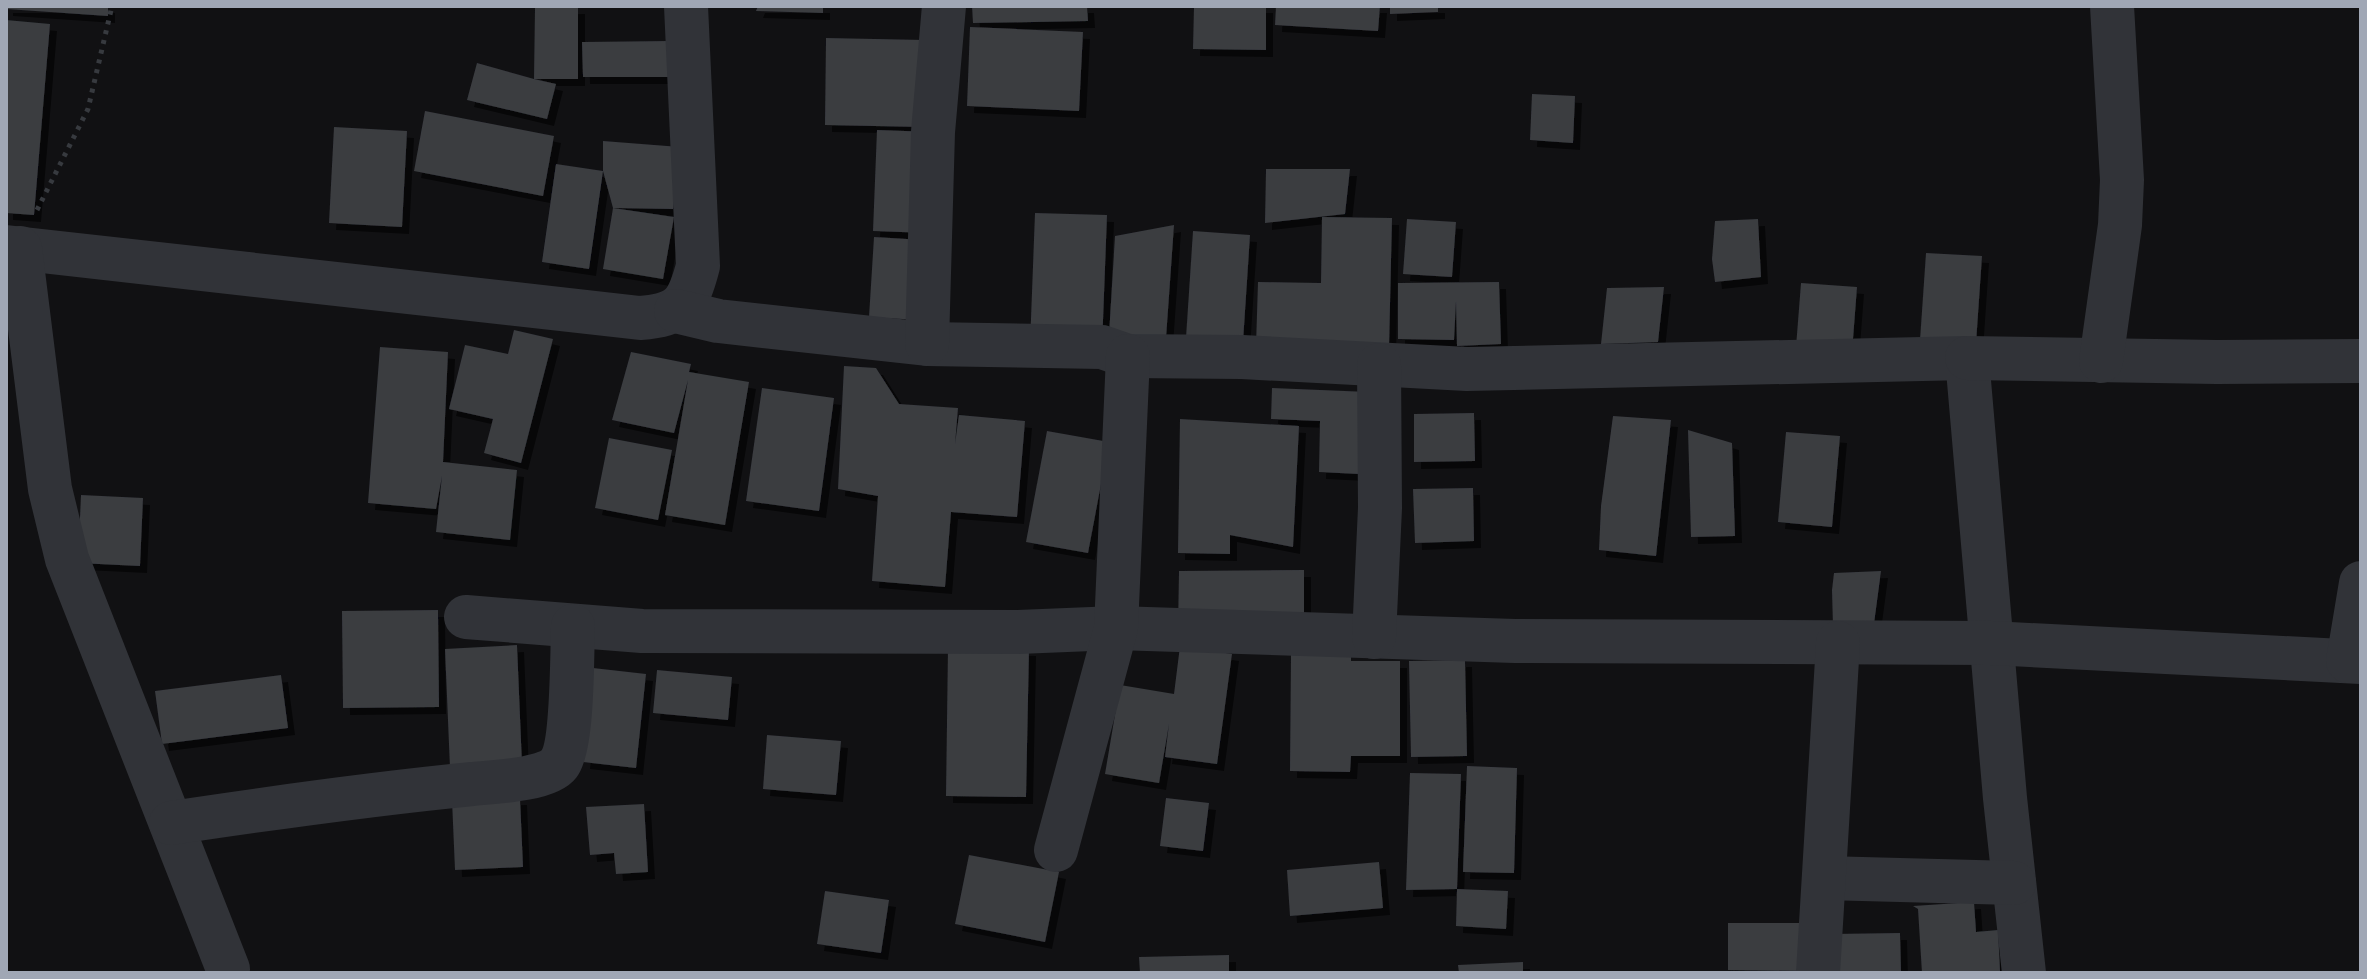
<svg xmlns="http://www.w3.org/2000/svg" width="2367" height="979" viewBox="0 0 2367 979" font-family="Montserrat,sans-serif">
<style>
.building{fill:#3a3c41;filter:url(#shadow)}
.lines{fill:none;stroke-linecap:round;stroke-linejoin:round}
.path{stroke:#373a3f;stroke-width:5;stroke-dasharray:4 6;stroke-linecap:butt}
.minor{stroke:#313338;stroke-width:44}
</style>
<defs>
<filter id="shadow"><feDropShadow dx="7" dy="7" stdDeviation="0" flood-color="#0009"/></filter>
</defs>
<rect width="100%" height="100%" fill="#111113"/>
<g class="building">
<path d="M 6,6 L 108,6 L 108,16 L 6,9 Z"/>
<path d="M 758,6 L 823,6 L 823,13 L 756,11 Z"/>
<path d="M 972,6 L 1087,6 L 1088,21 L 973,23 Z"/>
<path d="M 1194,6 L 1266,6 L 1266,50 L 1193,49 Z"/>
<path d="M 1276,6 L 1380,6 L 1378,31 L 1275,25 Z"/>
<path d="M 1390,6 L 1438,6 L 1438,12 L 1390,14 Z"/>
<path d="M 578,7 L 578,79 L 534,79 L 556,84 L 547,119 L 467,100 L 477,63 L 534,79 L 535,8 Z"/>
<path d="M 6,20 L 50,24 L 34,215 L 6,213 Z"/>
<path d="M 970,27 L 1083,32 L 1079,111 L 967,106 Z"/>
<path d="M 826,38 L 925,40 L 923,127 L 825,125 Z"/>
<path d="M 670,41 L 670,77 L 583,77 L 582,42 Z"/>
<path d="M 1532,94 L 1575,96 L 1573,143 L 1530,140 Z"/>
<path d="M 425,111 L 554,136 L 543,196 L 414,171 Z"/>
<path d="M 334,127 L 407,131 L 402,227 L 329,223 Z"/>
<path d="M 877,130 L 933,132 L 929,233 L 873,231 Z"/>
<path d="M 603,141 L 680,147 L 673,209 L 613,208 L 603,171 Z"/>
<path d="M 556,164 L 603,171 L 589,269 L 542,262 Z"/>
<path d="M 1266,169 L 1350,169 L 1345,214 L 1265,223 Z"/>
<path d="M 613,208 L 674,217 L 663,279 L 603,269 Z"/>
<path d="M 1035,213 L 1107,215 L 1102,347 L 1030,345 Z"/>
<path d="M 1322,217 L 1392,218 L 1389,348 L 1256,346 L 1258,282 L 1321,283 Z"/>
<path d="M 1407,219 L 1456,222 L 1452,277 L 1403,274 Z"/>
<path d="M 1758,219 L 1761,277 L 1715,282 L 1712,259 L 1715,221 Z"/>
<path d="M 1174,225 L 1166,338 L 1109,335 L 1115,236 Z"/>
<path d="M 1193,231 L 1250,235 L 1242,357 L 1185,353 Z"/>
<path d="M 874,237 L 923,240 L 919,320 L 869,317 Z"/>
<path d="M 1926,253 L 1982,256 L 1976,343 L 1920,340 Z"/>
<path d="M 1499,282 L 1501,344 L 1457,346 L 1456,301 L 1454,340 L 1398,339 L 1398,283 Z"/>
<path d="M 1801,283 L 1857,287 L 1852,352 L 1796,347 Z"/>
<path d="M 1664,287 L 1658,342 L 1601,344 L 1607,288 Z"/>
<path d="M 514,330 L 553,339 L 521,463 L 484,453 L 493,419 L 449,409 L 465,345 L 508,354 Z"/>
<path d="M 380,347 L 448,352 L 443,462 L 517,470 L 510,540 L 436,532 L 442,476 L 436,509 L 368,503 Z"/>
<path d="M 631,352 L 691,364 L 689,372 L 749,382 L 725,525 L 665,515 L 688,380 L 674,433 L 612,420 Z"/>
<path d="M 844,366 L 876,368 L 899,404 L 958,408 L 955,444 L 959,415 L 1025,421 L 1017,517 L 951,512 L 945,587 L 872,581 L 878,496 L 838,489 Z"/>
<path d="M 762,388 L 834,398 L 819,511 L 746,501 Z"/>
<path d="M 1272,388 L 1369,392 L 1379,475 L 1319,472 L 1320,421 L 1271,419 Z"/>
<path d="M 1474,413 L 1475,461 L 1414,462 L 1414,414 Z"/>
<path d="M 1613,416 L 1671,420 L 1656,556 L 1599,550 L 1601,506 Z"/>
<path d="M 1180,419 L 1299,426 L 1293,547 L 1230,535 L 1230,554 L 1178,553 Z"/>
<path d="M 1688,430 L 1732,443 L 1735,536 L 1691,537 Z"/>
<path d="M 1047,431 L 1109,442 L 1088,553 L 1026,542 Z"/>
<path d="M 1786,432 L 1840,436 L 1832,527 L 1778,522 Z"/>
<path d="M 609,438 L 672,450 L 658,520 L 595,508 Z"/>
<path d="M 1473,488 L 1474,541 L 1415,543 L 1413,489 Z"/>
<path d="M 81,495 L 143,498 L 140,566 L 78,563 Z"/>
<path d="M 1304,570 L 1304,629 L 1178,629 L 1179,571 Z"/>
<path d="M 1881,571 L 1873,631 L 1833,627 L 1832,590 L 1834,573 Z"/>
<path d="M 438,610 L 439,707 L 343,708 L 342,611 Z"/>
<path d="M 517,645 L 522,765 L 450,768 L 445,649 Z"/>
<path d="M 1180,646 L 1232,654 L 1217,764 L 1165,757 L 1169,724 L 1159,783 L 1105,774 L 1120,685 L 1174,694 Z"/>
<path d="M 948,647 L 1029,649 L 1026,797 L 946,796 Z"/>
<path d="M 1291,655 L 1351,656 L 1351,661 L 1400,661 L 1400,756 L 1351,756 L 1350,772 L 1290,771 Z"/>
<path d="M 1465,660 L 1467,756 L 1411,757 L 1409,661 Z"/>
<path d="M 593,668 L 646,674 L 636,768 L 583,762 Z"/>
<path d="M 657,670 L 732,677 L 728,720 L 653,713 Z"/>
<path d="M 281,675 L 288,728 L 162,744 L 155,691 Z"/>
<path d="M 767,735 L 841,741 L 836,795 L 763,789 Z"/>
<path d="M 1467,766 L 1517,768 L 1514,873 L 1463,872 Z"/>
<path d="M 1410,773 L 1461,774 L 1457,889 L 1406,890 Z"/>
<path d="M 520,798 L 523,867 L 455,870 L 452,800 Z"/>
<path d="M 1166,798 L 1209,803 L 1203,851 L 1160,846 Z"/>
<path d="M 644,804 L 648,872 L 616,874 L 614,853 L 590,855 L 586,807 Z"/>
<path d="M 969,855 L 1059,872 L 1045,942 L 955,924 Z"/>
<path d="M 1379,862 L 1383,908 L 1290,916 L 1287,870 Z"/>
<path d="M 1457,889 L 1508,891 L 1506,929 L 1456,926 Z"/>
<path d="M 825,891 L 889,900 L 881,953 L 817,944 Z"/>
<path d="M 1974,902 L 1976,932 L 1998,930 L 2000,971 L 1922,973 L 1918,909 L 1913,906 Z"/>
<path d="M 1728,923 L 1809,923 L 1809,971 L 1728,970 Z"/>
<path d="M 1900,933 L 1901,973 L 1833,973 L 1832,934 Z"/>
<path d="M 1229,955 L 1229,973 L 1140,973 L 1139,957 Z"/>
<path d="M 1523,962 L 1523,973 L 1459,973 L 1458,965 Z"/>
</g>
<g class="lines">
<path class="path" d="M 37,210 L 88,109 L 112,6"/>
<g class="minor">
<path d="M 6,247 L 640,318 C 681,315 688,304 698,266 L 686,6"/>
<path d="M 20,248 L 50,489 L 67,559 L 228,969"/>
<path d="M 676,311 L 718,321 L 927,344 L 1102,347 L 1128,356 L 1242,357 L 1467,369 L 1967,358 L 2005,798 L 2024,973"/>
<path d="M 927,344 L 933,132 L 944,6"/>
<path d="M 1967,358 L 2217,362 L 2361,361"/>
<path d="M 2101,361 L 2120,225 L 2122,180 L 2112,6"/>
<path d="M 466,617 L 642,631 L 1018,632 L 1116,628 L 1515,641 L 1991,643 L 2361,662"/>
<path d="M 1374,637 L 1380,508 L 1379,365"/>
<path d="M 2348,661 L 2361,583"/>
<path d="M 171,823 C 271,808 371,794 472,784 C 492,782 547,780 559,764 C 573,746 572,652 573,626"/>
<path d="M 1056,850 L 1116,628 L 1128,356"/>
<path d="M 1824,878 L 2014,883"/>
<path d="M 1818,973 L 1838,643"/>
</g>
</g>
<rect width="2367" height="979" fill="none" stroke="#a0a7b5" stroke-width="16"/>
</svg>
